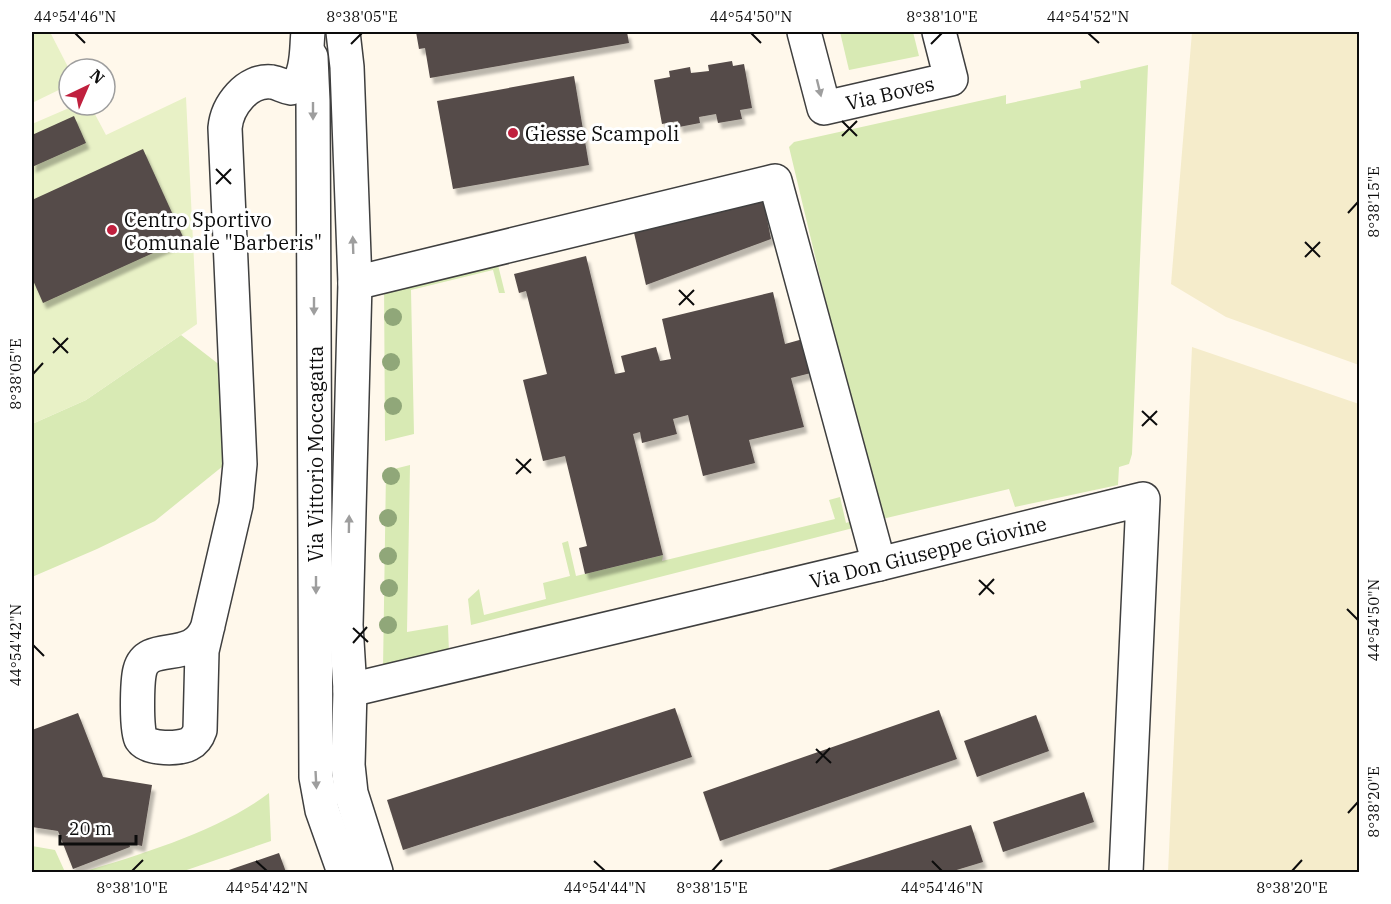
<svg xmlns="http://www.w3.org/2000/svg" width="1391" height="904" viewBox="0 0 1391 904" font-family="'IBM Plex Serif',serif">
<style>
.farmland{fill:#f5eccb}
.green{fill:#d8eab4}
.pitch{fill:#e8f1c6}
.building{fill:#554b48;filter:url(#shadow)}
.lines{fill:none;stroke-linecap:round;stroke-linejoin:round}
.minor-casing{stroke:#3f3f3f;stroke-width:36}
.minor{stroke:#fff;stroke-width:33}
.tree{fill:#90a779}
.oneway{fill:#9e9e9e}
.ticks{fill:none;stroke:#0c0c0c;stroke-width:2}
.poi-dot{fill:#c0203e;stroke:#fff;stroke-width:2}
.labels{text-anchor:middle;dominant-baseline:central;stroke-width:6;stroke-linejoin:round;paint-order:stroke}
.street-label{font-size:20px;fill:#0c0c0c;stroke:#fff}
.poi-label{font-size:20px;fill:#0c0c0c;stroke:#fff;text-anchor:start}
.neatline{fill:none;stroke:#0c0c0c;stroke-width:2}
.ticks-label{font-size:15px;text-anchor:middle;fill:#0c0c0c}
</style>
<defs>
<filter id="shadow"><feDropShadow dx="3.5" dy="6" stdDeviation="1.5" flood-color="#0004"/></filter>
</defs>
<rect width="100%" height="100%" fill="#fff8eb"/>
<g class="farmland">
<path d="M 1192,32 L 1359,32 L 1359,365 L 1226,317 L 1171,284 Z"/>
<path d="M 1192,347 L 1359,404 L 1359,872 L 1168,872 Z"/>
</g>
<g class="green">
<path d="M 840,32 L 913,32 L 919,56 L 849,70 Z"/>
<path d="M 1148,65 L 1132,454 L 1129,464 L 1119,467 L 1118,485 L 1015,507 L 1009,489 L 878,520 L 789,147 L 794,142 L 1006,95 L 1006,104 L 1081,88 L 1080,81 Z"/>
<path d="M 496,257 L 505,293 L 499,293 L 493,270 L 411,290 L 414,434 L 385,441 L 384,280 Z"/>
<path d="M 181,335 L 221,366 L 226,426 L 223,466 L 155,521 L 97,549 L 32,577 L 32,424 L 86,400 Z"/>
<path d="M 410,465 L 407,632 L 448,625 L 449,654 L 383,669 L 386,471 Z"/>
<path d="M 840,497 L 846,523 L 859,518 L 861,526 L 471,625 L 468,599 L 479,589 L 484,615 L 546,599 L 543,583 L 570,576 L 562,543 L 568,541 L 576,576 L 663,555 L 662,561 L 835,519 L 829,500 Z"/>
<path d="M 269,793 L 271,841 L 181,872 L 83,872 C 142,854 221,830 269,793 Z"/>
<path d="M 32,846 L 55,850 L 65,872 L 32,872 Z"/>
</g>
<g class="pitch">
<path d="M 32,32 L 50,32 L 69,69 L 69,85 L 32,103 Z"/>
<path d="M 186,97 L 197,324 L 86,400 L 32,424 L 32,124 L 76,105 L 90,105 L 106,135 Z"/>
</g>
<g class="building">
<path d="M 416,32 L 627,32 L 629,43 L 430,78 L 425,48 L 419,49 Z"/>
<path d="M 732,61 L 733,66 L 744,64 L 752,108 L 740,110 L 742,119 L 718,123 L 716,114 L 699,117 L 700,123 L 679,127 L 678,121 L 662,124 L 654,80 L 670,77 L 669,71 L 690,67 L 691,73 L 709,71 L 708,65 Z"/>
<path d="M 574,76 L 589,165 L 453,189 L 437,101 Z"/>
<path d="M 74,116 L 86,143 L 32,167 L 32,135 Z"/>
<path d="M 143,149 L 184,239 L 43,303 L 32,278 L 32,200 Z"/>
<path d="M 762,193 L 771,239 L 646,285 L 632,224 Z"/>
<path d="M 586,256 L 615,374 L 625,372 L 621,356 L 656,347 L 660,361 L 671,359 L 662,319 L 773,292 L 785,344 L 803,339 L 811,373 L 791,378 L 804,427 L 749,440 L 755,463 L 703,476 L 688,415 L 673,419 L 677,434 L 642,443 L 640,432 L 633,434 L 663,555 L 585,574 L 579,548 L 587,546 L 565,456 L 543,461 L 523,380 L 547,374 L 526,291 L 519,293 L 514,274 Z"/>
<path d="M 675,708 L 692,757 L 403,850 L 387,800 Z"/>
<path d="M 939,710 L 957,759 L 720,841 L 703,792 Z"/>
<path d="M 78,713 L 103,777 L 152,785 L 142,846 L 129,843 L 130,847 L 73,869 L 58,831 L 32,827 L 32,730 Z"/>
<path d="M 1036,715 L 1049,751 L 977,777 L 964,741 Z"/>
<path d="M 1084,792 L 1094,822 L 1003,852 L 993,822 Z"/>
<path d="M 971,825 L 983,862 L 950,872 L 822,872 Z"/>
<path d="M 279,853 L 286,872 L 223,872 Z"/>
</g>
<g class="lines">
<defs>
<g id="minor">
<path d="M 343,32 L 347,67 L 355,283 L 346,625 L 350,690 L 348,765 L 351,793 L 376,872"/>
<path d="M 804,32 L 824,108 L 951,79 L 939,32"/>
<path d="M 311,57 L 313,101 L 316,777 L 322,810 L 344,872"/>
<path d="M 355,283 L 775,181 L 879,564"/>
<path d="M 208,626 C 194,666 148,639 140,670 C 137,681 136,731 141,739 C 148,750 180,749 189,744 C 195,741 198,736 200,730 L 202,651 L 236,505 L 240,464 L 225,128 C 227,106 247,79 272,82 C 279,83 284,87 291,88 C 309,79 306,49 308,32"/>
<path d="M 350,690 L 879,564 L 1143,499 L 1126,872"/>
</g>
</defs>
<use href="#minor" class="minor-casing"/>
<use href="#minor" class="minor"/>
</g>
<g class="tree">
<circle cx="393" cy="317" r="9"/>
<circle cx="391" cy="362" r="9"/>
<circle cx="393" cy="406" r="9"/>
<circle cx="391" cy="476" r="9"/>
<circle cx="388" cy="518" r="9"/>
<circle cx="388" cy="556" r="9"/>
<circle cx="389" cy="588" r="9"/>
<circle cx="388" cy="625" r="9"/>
</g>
<defs><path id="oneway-solid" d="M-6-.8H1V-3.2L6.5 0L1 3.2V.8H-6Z" transform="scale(1.5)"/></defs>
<g class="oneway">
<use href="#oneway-solid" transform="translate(819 88) rotate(76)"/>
<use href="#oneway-solid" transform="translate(313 111) rotate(90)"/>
<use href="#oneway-solid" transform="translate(353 245) rotate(-92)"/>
<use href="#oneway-solid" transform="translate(314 306) rotate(90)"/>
<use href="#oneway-solid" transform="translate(349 524) rotate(-89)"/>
<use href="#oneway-solid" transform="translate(316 585) rotate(90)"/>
<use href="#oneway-solid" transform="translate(316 780) rotate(87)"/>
</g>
<path class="ticks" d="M 75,33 L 85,43M 751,33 L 761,43M 1088,33 L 1099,43M 351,44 L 362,33M 931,44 L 942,33M 842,121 L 857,136M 842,136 L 857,121M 216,169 L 231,184M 216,184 L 231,169M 1348,213 L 1358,202M 1305,242 L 1320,257M 1305,257 L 1320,242M 679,290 L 694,305M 679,305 L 694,290M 53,338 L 68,353M 53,353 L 68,338M 33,374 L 43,363M 1142,411 L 1157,425M 1142,426 L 1157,411M 516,459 L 531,473M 516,474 L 531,459M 979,580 L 994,594M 979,595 L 994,579M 1347,609 L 1358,620M 353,628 L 368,642M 353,643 L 367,627M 33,645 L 44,656M 816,749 L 831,763M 816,763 L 830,748M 1348,813 L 1358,802M 256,861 L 267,871M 594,861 L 605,871M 932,861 L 942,871M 132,871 L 143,860M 712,871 L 722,860M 1292,871 L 1302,860"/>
<g class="poi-dot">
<circle cx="513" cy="133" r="6"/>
<circle cx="112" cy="230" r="6"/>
</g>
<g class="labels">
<g class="street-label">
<text transform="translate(890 93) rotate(-13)">Via Boves</text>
<text transform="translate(315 454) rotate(-90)">Via Vittorio Moccagatta</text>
<text transform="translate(928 552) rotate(-14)">Via Don Giuseppe Giovine</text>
</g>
<g class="poi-label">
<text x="525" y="133">Giesse Scampoli</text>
<text x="124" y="219">Centro Sportivo<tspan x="124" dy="23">Comunale "Barberis"</tspan></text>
</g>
</g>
<rect width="1391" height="904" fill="none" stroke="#ffffff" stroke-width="66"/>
<g transform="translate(87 87) rotate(44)"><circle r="28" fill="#ffffff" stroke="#9e9e9e" stroke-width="1.5"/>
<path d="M0-4.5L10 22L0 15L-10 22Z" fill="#c0203e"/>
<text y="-9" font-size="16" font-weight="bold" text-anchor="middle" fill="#0c0c0c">N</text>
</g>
<path d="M60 835v9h76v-9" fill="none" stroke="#0c0c0c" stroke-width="3"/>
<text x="69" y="835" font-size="18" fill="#0c0c0c" stroke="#ffffff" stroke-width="4.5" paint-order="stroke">20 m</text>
<rect x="33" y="33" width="1325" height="838" class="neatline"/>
<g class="ticks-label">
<text x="75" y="22">44°54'46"N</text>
<text x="362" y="22">8°38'05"E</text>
<text x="751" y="22">44°54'50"N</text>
<text x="942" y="22">8°38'10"E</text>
<text x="1088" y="22">44°54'52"N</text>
<text transform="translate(1374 202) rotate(-90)" y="5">8°38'15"E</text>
<text transform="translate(16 374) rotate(-90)" y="5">8°38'05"E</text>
<text transform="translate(1374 620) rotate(-90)" y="5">44°54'50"N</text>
<text transform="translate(16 645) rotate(-90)" y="5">44°54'42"N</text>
<text transform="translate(1374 802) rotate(-90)" y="5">8°38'20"E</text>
<text x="132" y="893">8°38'10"E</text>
<text x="267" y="893">44°54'42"N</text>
<text x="605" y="893">44°54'44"N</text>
<text x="712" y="893">8°38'15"E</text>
<text x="942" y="893">44°54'46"N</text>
<text x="1292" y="893">8°38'20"E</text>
</g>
</svg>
